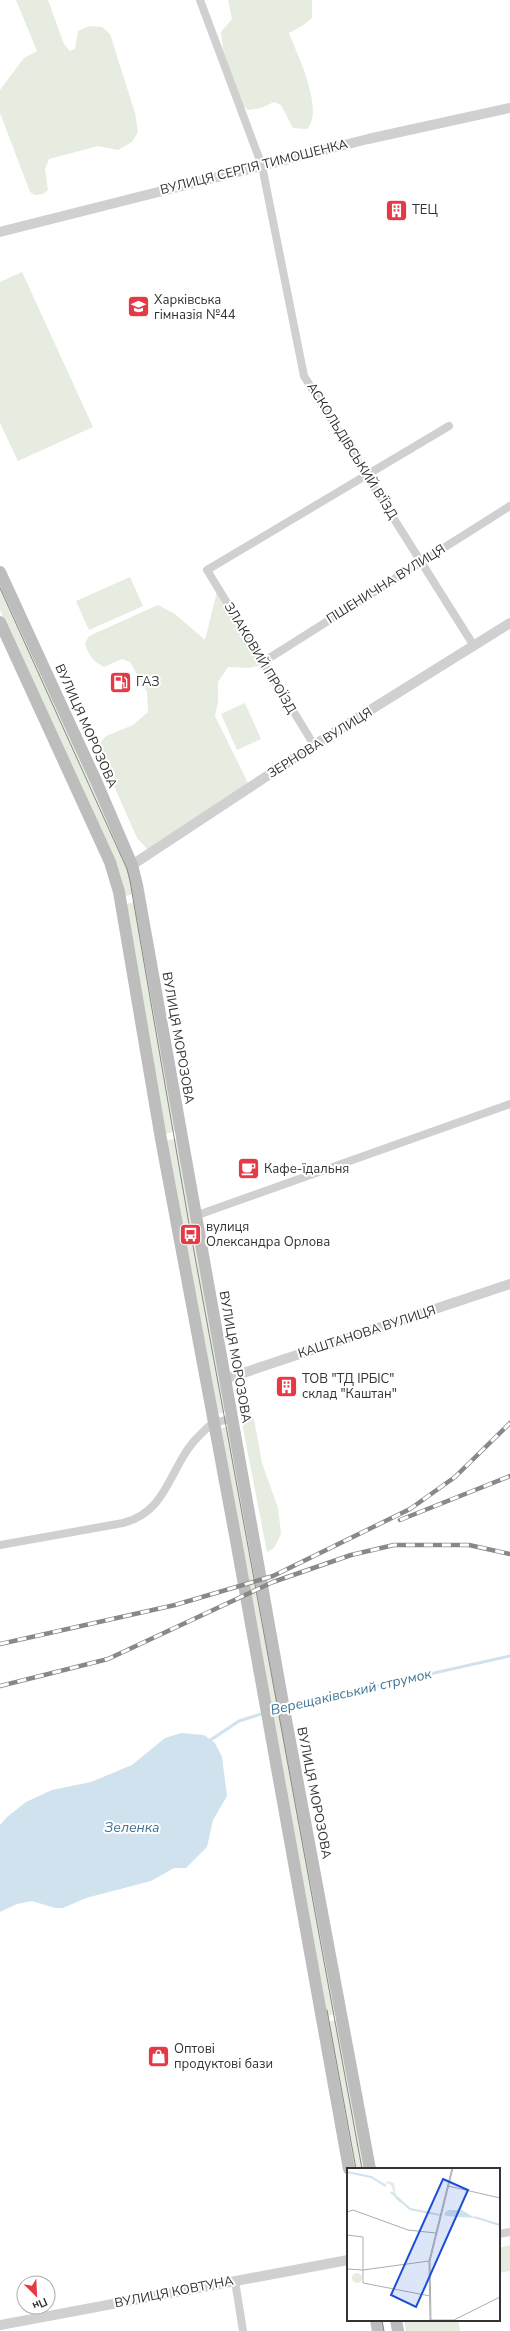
<svg xmlns="http://www.w3.org/2000/svg" width="510" height="2331" viewBox="0 0 510 2331" font-family="'Nunito Sans',sans-serif">
<style>
.green{fill:#e6ecdf}
.water{fill:#cfe2ee}
.lines{fill:none;stroke-linecap:round;stroke-linejoin:round}
.stream{stroke:#cfe2ee;stroke-width:3}
.minor{stroke:#d0d0d0;stroke-width:8}
.tertiary{stroke:#d0d0d0;stroke-width:10}
.secondary{stroke:#bdbdbd;stroke-width:12}
.tram{stroke:#888;stroke-width:1}
.rail-casing{stroke:#888;stroke-width:4.5}
.rail{stroke:#fff;stroke-width:3;stroke-dasharray:9;stroke-linecap:butt}
.labels{text-anchor:middle;dominant-baseline:central;stroke-width:4;stroke-linejoin:round;paint-order:stroke}
.street-label{font-size:13px;fill:#333;stroke:#fff}
.poi-label{font-size:13px;fill:#333;stroke:#fff;text-anchor:start}
.water-label{font-size:14px;font-style:italic;fill:#3f7597;stroke:#fff}
.inset-river{fill:none;stroke:#cfe2ee;stroke-width:2}
.inset-road{fill:none;stroke:#adadad;stroke-width:1}
.view{fill:#1d4ed8;fill-opacity:0.15;stroke:#1d4ed8;stroke-width:2}
.inset-edge{fill:none;stroke:#333;stroke-width:2}
</style>
<rect width="100%" height="100%" fill="#fff"/>
<g class="green">
<path d="M 16,0 L 48,0 L 64,44 L 70,51 L 75,49 L 78,31 L 89,26 L 102,27 L 110,34 L 135,113 L 138,132 L 132,142 L 118,150 L 98,146 L 49,159 L 45,169 L 48,190 L 43,194 L 35,195 L 30,192 L 0,113 L 0,90 L 24,58 L 37,51 Z"/>
<path d="M 228,0 L 312,0 L 312,18 L 302,26 L 289,33 C 297,54 325,111 307,129 L 293,128 L 281,105 L 274,102 L 261,108 L 248,110 L 241,103 L 223,50 L 221,32 L 232,19 Z"/>
<path d="M 22,272 L 93,427 L 18,461 L 0,423 L 0,282 Z"/>
<path d="M 130,577 L 143,606 L 89,630 L 76,601 Z"/>
<path d="M 0,583 L 126,859 L 136,894 L 124,896 L 114,859 L 0,610 Z"/>
<path d="M 218,587 L 263,662 L 261,665 L 250,668 L 228,667 L 218,682 L 218,702 L 215,716 L 250,787 L 150,852 L 137,838 L 100,754 L 98,745 L 106,736 L 133,725 L 148,712 L 147,692 L 130,662 L 122,659 L 104,667 C 93,661 88,655 85,643 L 89,636 L 158,605 L 175,614 L 205,640 Z"/>
<path d="M 245,703 L 261,739 L 237,750 L 221,714 Z"/>
<path d="M 137,902 L 177,1131 L 165,1134 L 125,904 Z"/>
<path d="M 178,1138 L 226,1412 L 217,1414 L 165,1141 Z"/>
<path d="M 248,1410 L 254,1419 L 262,1463 L 278,1508 L 281,1534 L 274,1548 L 267,1552 L 240,1413 Z"/>
<path d="M 230,1426 L 338,2014 L 325,2016 L 219,1429 Z"/>
<path d="M 337,2020 L 366,2169 L 353,2169 L 326,2022 Z"/>
<path d="M 510,2245 L 510,2271 L 499,2273 L 499,2248 Z"/>
<path d="M 404,2320 L 458,2320 L 460,2331 L 406,2331 Z"/>
</g>
<path class="water" d="M 181,1733 L 204,1735 L 215,1743 L 222,1757 L 227,1796 L 213,1820 L 207,1847 L 186,1868 L 174,1868 L 151,1881 L 86,1898 L 63,1908 L 55,1908 L 32,1901 L 17,1904 L 0,1912 L 0,1825 L 7,1817 L 26,1802 L 52,1790 L 91,1782 L 132,1765 L 165,1738 Z"/>
<g class="lines">
<g class="stream">
<path d="M 287,1706 L 510,1656"/>
<path d="M 270,1711 L 281,1708"/>
<path d="M 209,1741 L 239,1721 L 264,1713"/>
</g>
<g class="minor">
<path d="M 200,0 L 262,166 L 304,376 L 474,646"/>
<path d="M 263,662 L 510,506"/>
<path d="M 314,745 L 207,570 L 449,426"/>
<path d="M 195,1216 L 510,1104"/>
<path d="M 0,1545 L 123,1523 C 170,1511 169,1464 200,1435 C 204,1431 209,1425 214,1423 C 219,1421 226,1420 232,1419"/>
<path d="M 499,2234 L 510,2232"/>
<path d="M 235,2281 L 243,2331"/>
</g>
<g class="tertiary">
<path d="M 0,232 L 368,139 L 510,108"/>
<path d="M 132,865 L 314,745 L 510,623"/>
<path d="M 225,1379 L 510,1284"/>
<path d="M 0,2325 L 348,2260"/>
</g>
<g class="secondary">
<path d="M 0,572 L 97,783 L 132,865 L 137,885 L 284,1709 L 370,2169"/>
<path d="M 0,622 L 110,862 L 119,892 L 161,1139 L 235,1535 L 349,2169"/>
<path d="M 376,2320 L 378,2331"/>
<path d="M 396,2320 L 398,2331"/>
</g>
<g class="tram">
<path d="M 0,588 L 127,869 L 130,881 L 189,1224 L 362,2169"/>
<path d="M 327,2010 L 356,2169"/>
<path d="M 382,2320 L 384,2331"/>
</g>
<defs>
<g id="rail">
<path d="M 400,1520 L 510,1476"/>
<path d="M 0,1644 L 175,1605 L 273,1576 L 410,1509 L 455,1477 L 510,1423"/>
<path d="M 0,1686 L 108,1659 L 273,1582 L 351,1555 L 394,1545 L 469,1545 L 510,1554"/>
</g>
</defs>
<use href="#rail" class="rail-casing"/>
<use href="#rail" class="rail"/>
</g>
<defs>
<symbol id="building-square" viewBox="-11 -11 22 22"><rect x="-9" y="-9" width="18" height="18" rx="4" fill="#e63946" stroke="#fff"/><path d="M-4-6H4V6H1V3H-1V6H-4ZM-2.5-4.3h1.7v1.8h-1.7ZM.8-4.3h1.7v1.8H.8ZM-2.5-1h1.7V.8h-1.7ZM.8-1h1.7V.8H.8Z" fill="#fff"/></symbol>
<symbol id="school-square" viewBox="-11 -11 22 22"><rect x="-9" y="-9" width="18" height="18" rx="4" fill="#e63946" stroke="#fff"/><path d="M0-5L7-2L0 1L-7-2ZM-4 1L0 2.5L4 1V4Q0 6-4 4Z" fill="#fff"/></symbol>
<symbol id="fuel-square" viewBox="-11 -11 22 22"><rect x="-9" y="-9" width="18" height="18" rx="4" fill="#e63946" stroke="#fff"/><path d="M-5.5-6h7V0h2V4h1.3V-2.5L3-4.5l.8-.8L6-3V5H2.5V1h-1V6h-7ZM-4.2-4.7v3.2H.2V-4.7Z" fill="#fff"/></symbol>
<symbol id="cafe-square" viewBox="-11 -11 22 22"><rect x="-9" y="-9" width="18" height="18" rx="4" fill="#e63946" stroke="#fff"/><path d="M-5.5-4.5H6V0H3Q3 3.5 0 3.5H-2.5Q-5.5 3.5-5.5 0ZM3-3.2v2h1.7v-2ZM-6 4.5H4V6H-6Z" fill="#fff"/></symbol>
<symbol id="bus-square" viewBox="-11 -11 22 22"><rect x="-9" y="-9" width="18" height="18" rx="4" fill="#e63946" stroke="#fff"/><path d="M-5-6H5V4H4V6H2V4H-2V6H-4V4H-5ZM-3.5-4V0h7V-4ZM-3.5 1.2v1.5H-2V1.2ZM2 1.2v1.5H3.5V1.2Z" fill="#fff"/></symbol>
<symbol id="shop-square" viewBox="-11 -11 22 22"><rect x="-9" y="-9" width="18" height="18" rx="4" fill="#e63946" stroke="#fff"/><path d="M-5-2.5h2.3a2.7 3.5 0 0 1 5.4 0H5L5.5 6h-11ZM-1.5-2.5h3a1.5 2.3 0 0 0-3 0Z" fill="#fff"/></symbol>
</defs>
<g fill-rule="evenodd">
<use href="#building-square" x="384" y="198" width="25" height="25"/>
<use href="#school-square" x="126" y="294" width="25" height="25"/>
<use href="#fuel-square" x="108" y="670" width="25" height="25"/>
<use href="#cafe-square" x="236" y="1156" width="25" height="25"/>
<use href="#bus-square" x="178" y="1222" width="25" height="25"/>
<use href="#building-square" x="274" y="1374" width="25" height="25"/>
<use href="#shop-square" x="146" y="2044" width="25" height="25"/>
</g>
<g class="labels">
<g class="street-label">
<text transform="translate(254 167) rotate(-14)">ВУЛИЦЯ СЕРГІЯ ТИМОШЕНКА</text>
<text transform="translate(352 451) rotate(58)">АСКОЛЬДІВСЬКИЙ В'ЇЗД</text>
<text transform="translate(386 584) rotate(-32)">ПШЕНИЧНА ВУЛИЦЯ</text>
<text transform="translate(260 658) rotate(59)">ЗЛАКОВИЙ ПРОЇЗД</text>
<text transform="translate(86 726) rotate(66)">ВУЛИЦЯ МОРОЗОВА</text>
<text transform="translate(320 743) rotate(-32)">ЗЕРНОВА ВУЛИЦЯ</text>
<text transform="translate(178 1038) rotate(80)">ВУЛИЦЯ МОРОЗОВА</text>
<text transform="translate(367 1332) rotate(-18)">КАШТАНОВА ВУЛИЦЯ</text>
<text transform="translate(235 1357) rotate(80)">ВУЛИЦЯ МОРОЗОВА</text>
<text transform="translate(314 1793) rotate(79)">ВУЛИЦЯ МОРОЗОВА</text>
<text transform="translate(174 2292) rotate(-11)">ВУЛИЦЯ КОВТУНА</text>
</g>
<g class="poi-label">
<text x="412" y="210">ТЕЦ</text>
<text x="154" y="300">Харківська<tspan x="154" dy="15">гімназія №44</tspan></text>
<text x="136" y="682">ГАЗ</text>
<text x="264" y="1169">Кафе-їдальня</text>
<text x="206" y="1227">вулиця<tspan x="206" dy="15">Олександра Орлова</tspan></text>
<text x="302" y="1379">ТОВ "ТД ІРБІС"<tspan x="302" dy="15">склад "Каштан"</tspan></text>
<text x="174" y="2049">Оптові<tspan x="174" dy="15">продуктові бази</tspan></text>
</g>
<g class="water-label">
<text transform="translate(351 1692) rotate(-13)">Верещаківський струмок</text>
<text x="132" y="1827">Зеленка</text>
</g>
</g>
<g transform="translate(347 2168)">
<rect width="153" height="153" fill="#fff"/>
<path d="M 41,13 L 47,15 L 49,28 L 56,37 L 49,31 L 44,17 L 40,15 L 37,18 L 31,14 L 38,16 ZM5 110a5 5 0 1 1 10 0a5 5 0 1 1-10 0Z" fill="#e6ecdf"/>
<path d="M 101,42 L 115,42 L 128,50 L 99,48 L 97,46 Z" fill="#cfe2ee"/>
<path class="inset-river" d="M 0,4 L 24,9 L 39,18M 44,24 L 63,41 L 93,47M 127,49 L 153,57"/>
<path class="inset-road" d="M 101,18 L 153,30M 0,44 L 6,42 L 61,62 L 89,65M 0,67 L 16,69 L 16,115 L 83,128M 0,101 L 16,102 L 82,93M 83,152 L 107,152 L 153,129M 83,153 L 82,93 L 105,0M 84,153 L 83,93 L 106,0"/>
<path class="view" d="M 96,11 L 121,22 L 69,139 L 44,127 Z"/>
<rect width="153" height="153" class="inset-edge"/>
</g>
<g transform="translate(36 2295) rotate(156)"><circle r="19" fill="#ffffff" stroke="#adadad"/>
<path d="M0-3L7 15L0 10L-7 15Z" fill="#e63946"/>
<text y="-6" font-size="11" font-weight="bold" text-anchor="middle" fill="#333333">Пн</text>
</g>
</svg>
